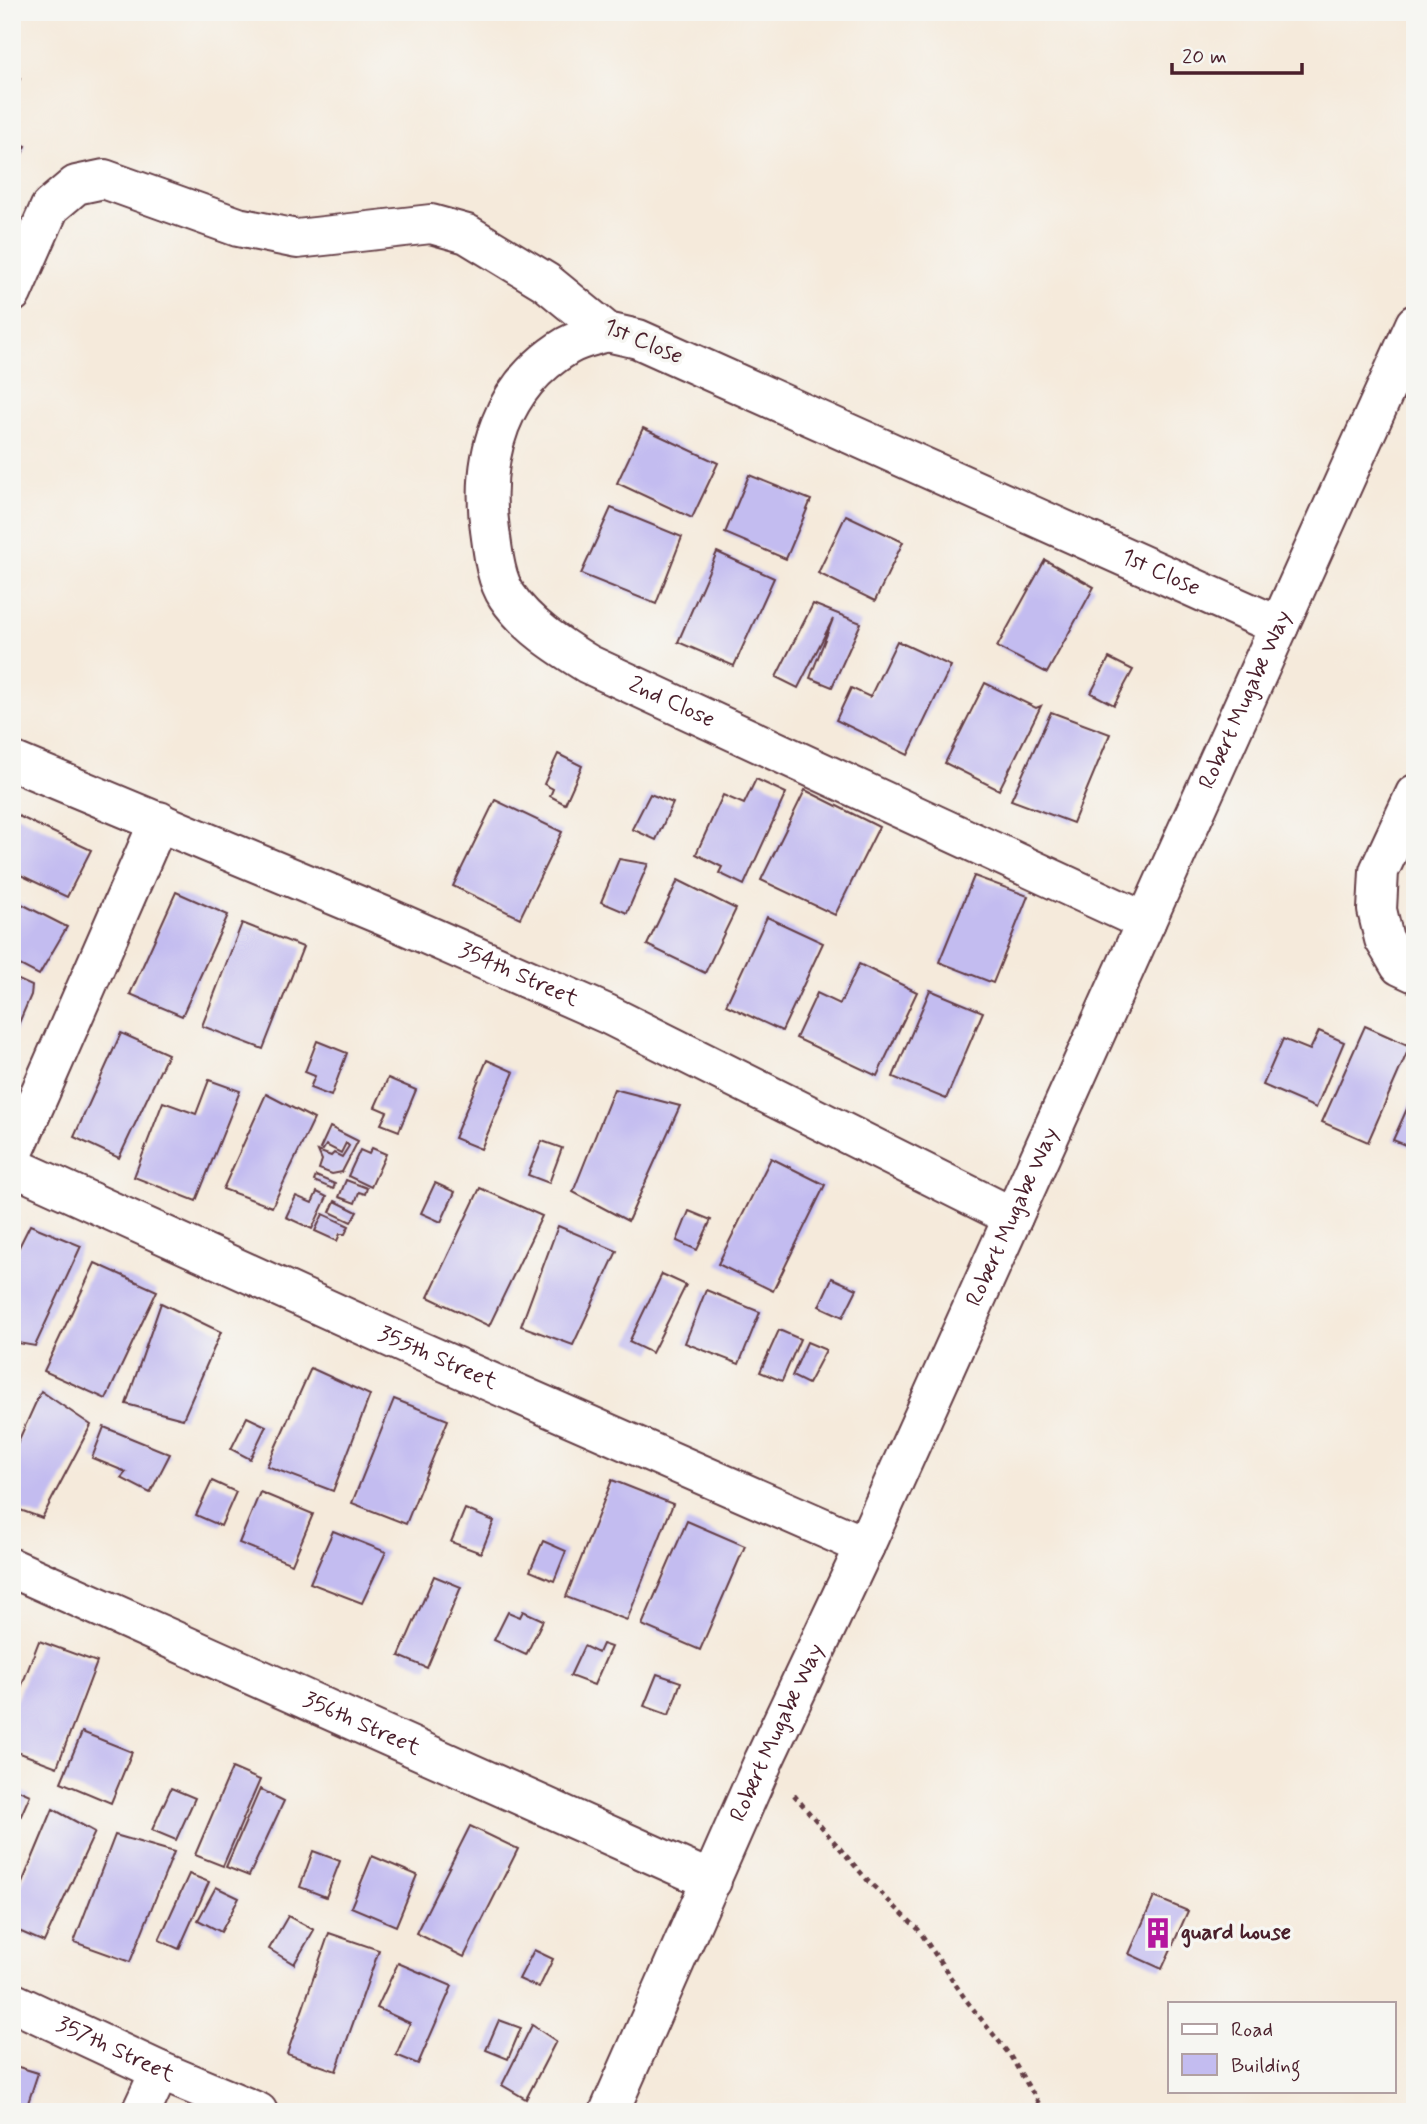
<svg xmlns="http://www.w3.org/2000/svg" width="1427" height="2124" viewBox="0 0 1427 2124" font-family="Mynerve,sans-serif">
<style>
.building{fill:#c3bcf0}
.lines{fill:none;stroke-linecap:round;stroke-linejoin:round}
.street-casing{stroke:#643d45;stroke-width:42}
.secondary-casing{stroke:#643d45;stroke-width:42}
.path{stroke:#643d45;stroke-width:4.5;stroke-dasharray:5 5;stroke-linecap:butt}
.street{stroke:#fff;stroke-width:38}
.secondary{stroke:#fff;stroke-width:38}
.labels{text-anchor:middle;dominant-baseline:central;stroke-width:7;stroke-linejoin:round;paint-order:stroke}
.street-label{font-size:23px;fill:#4a1f2b;stroke:#f6f6f2}
.poi-label{font-size:23px;font-weight:bold;fill:#4a1f2b;stroke:#f6f6f2;text-anchor:start}
</style>
<rect width="100%" height="100%" fill="#f6f6f2"/>
<filter id="ink" filterUnits="userSpaceOnUse"><feTurbulence type="fractalNoise" baseFrequency=".0143" numOctaves="2"/><feDisplacementMap in="SourceGraphic" scale="14" xChannelSelector="R" yChannelSelector="G"/><feConvolveMatrix kernelMatrix="1 2 1 2 8 2 1 2 1" color-interpolation-filters="sRGB"/></filter>
<filter id="wash" filterUnits="userSpaceOnUse"><feTurbulence type="fractalNoise" baseFrequency=".00686" numOctaves="4" result="noise"/><feDisplacementMap in="SourceGraphic" scale="28" xChannelSelector="R" yChannelSelector="G"/><feGaussianBlur stdDeviation="1.57" result="paint"/><feColorMatrix in="noise" values="0 0 0 0 0 0 0 0 0 0 0 0 0 0 0 0 0 1.4 0 .05"/><feComposite in="paint" operator="in"/></filter>
<g filter="url(#wash)">
<rect width="100%" height="100%" fill="#f5eadb"/>
<g id="blocks">
<g class="building">
<path d="M 12,76 L 20,79 L 12,97 Z"/>
<path d="M 12,139 L 26,146 L 12,174 Z"/>
<path d="M 643,428 L 718,463 L 692,518 L 617,483 Z"/>
<path d="M 749,475 L 811,500 L 786,559 L 725,533 Z"/>
<path d="M 611,508 L 682,537 L 656,604 L 581,574 Z"/>
<path d="M 846,515 L 903,542 L 875,601 L 818,573 Z"/>
<path d="M 717,552 L 774,578 L 734,666 L 678,642 Z"/>
<path d="M 1045,560 L 1094,587 L 1047,673 L 997,647 Z"/>
<path d="M 813,604 L 861,623 L 832,687 L 810,678 L 833,619 L 798,688 L 776,677 Z"/>
<path d="M 897,641 L 951,666 L 908,755 L 836,720 L 851,688 L 870,697 Z"/>
<path d="M 1109,658 L 1133,670 L 1114,705 L 1091,693 Z"/>
<path d="M 985,683 L 1036,708 L 1041,706 L 999,790 L 945,763 Z"/>
<path d="M 1051,712 L 1110,734 L 1073,823 L 1011,800 Z"/>
<path d="M 558,754 L 582,766 L 565,804 L 550,796 L 553,789 L 544,784 Z"/>
<path d="M 756,779 L 786,793 L 744,885 L 719,873 L 722,867 L 696,854 L 723,795 L 744,804 Z"/>
<path d="M 805,790 L 879,827 L 835,915 L 761,880 Z"/>
<path d="M 650,794 L 673,803 L 656,840 L 632,829 Z"/>
<path d="M 495,800 L 562,832 L 520,918 L 453,886 Z"/>
<path d="M 12,813 L 91,850 L 67,897 L 12,871 Z"/>
<path d="M 619,859 L 648,864 L 627,913 L 601,902 Z"/>
<path d="M 974,876 L 1028,896 L 993,983 L 939,962 Z"/>
<path d="M 678,880 L 736,909 L 705,973 L 647,945 Z"/>
<path d="M 176,892 L 228,915 L 182,1016 L 130,994 Z"/>
<path d="M 12,899 L 67,927 L 39,975 L 12,961 Z"/>
<path d="M 767,917 L 823,943 L 782,1031 L 726,1005 Z"/>
<path d="M 242,923 L 303,947 L 263,1049 L 202,1026 Z"/>
<path d="M 859,964 L 917,992 L 877,1076 L 796,1038 L 817,993 L 840,1004 Z"/>
<path d="M 12,977 L 32,986 L 31,995 L 12,1039 Z"/>
<path d="M 930,990 L 983,1012 L 946,1099 L 893,1077 Z"/>
<path d="M 1365,1026 L 1410,1046 L 1368,1142 L 1322,1122 Z"/>
<path d="M 1319,1031 L 1344,1042 L 1316,1108 L 1263,1085 L 1283,1039 L 1310,1050 Z"/>
<path d="M 121,1033 L 168,1054 L 119,1158 L 74,1137 Z"/>
<path d="M 317,1041 L 347,1053 L 331,1096 L 310,1088 L 315,1076 L 305,1072 Z"/>
<path d="M 487,1060 L 514,1072 L 481,1149 L 454,1138 Z"/>
<path d="M 388,1078 L 416,1090 L 399,1131 L 381,1124 L 387,1112 L 375,1107 Z"/>
<path d="M 209,1080 L 240,1091 L 196,1201 L 134,1177 L 163,1102 L 196,1114 Z"/>
<path d="M 614,1089 L 680,1106 L 628,1221 L 573,1192 Z"/>
<path d="M 1415,1091 L 1415,1149 L 1393,1140 Z"/>
<path d="M 266,1094 L 314,1119 L 272,1207 L 223,1189 Z"/>
<path d="M 330,1127 L 358,1141 L 342,1172 L 332,1174 L 319,1169 L 322,1160 L 318,1151 L 331,1156 L 334,1153 L 342,1157 L 349,1146 L 346,1143 L 341,1153 L 326,1145 L 323,1150 L 320,1149 Z"/>
<path d="M 542,1141 L 562,1148 L 549,1183 L 528,1175 Z"/>
<path d="M 372,1148 L 386,1154 L 371,1187 L 348,1176 L 360,1150 L 369,1154 Z"/>
<path d="M 771,1158 L 825,1185 L 773,1291 L 718,1264 Z"/>
<path d="M 316,1176 L 335,1184 L 333,1189 L 314,1181 Z"/>
<path d="M 346,1180 L 367,1188 L 365,1194 L 359,1192 L 355,1203 L 339,1197 Z"/>
<path d="M 435,1183 L 455,1192 L 441,1222 L 421,1213 Z"/>
<path d="M 480,1188 L 542,1216 L 489,1326 L 428,1297 Z"/>
<path d="M 317,1192 L 327,1197 L 312,1229 L 286,1217 L 296,1196 L 312,1203 Z"/>
<path d="M 335,1201 L 357,1212 L 351,1222 L 330,1212 Z"/>
<path d="M 689,1211 L 711,1220 L 697,1250 L 677,1241 Z"/>
<path d="M 323,1214 L 349,1226 L 345,1234 L 340,1234 L 337,1241 L 315,1231 Z"/>
<path d="M 30,1225 L 81,1246 L 35,1346 L 12,1342 L 12,1261 Z"/>
<path d="M 558,1226 L 617,1251 L 573,1345 L 521,1326 Z"/>
<path d="M 95,1263 L 157,1291 L 106,1399 L 44,1371 Z"/>
<path d="M 662,1274 L 686,1285 L 652,1353 L 629,1342 Z"/>
<path d="M 832,1278 L 857,1289 L 843,1317 L 819,1306 Z"/>
<path d="M 706,1290 L 760,1312 L 739,1364 L 685,1343 Z"/>
<path d="M 161,1303 L 221,1332 L 183,1419 L 126,1404 Z"/>
<path d="M 779,1330 L 800,1339 L 782,1381 L 760,1372 Z"/>
<path d="M 807,1342 L 826,1350 L 808,1384 L 792,1376 Z"/>
<path d="M 311,1368 L 370,1395 L 333,1491 L 267,1466 Z"/>
<path d="M 41,1391 L 91,1425 L 42,1518 L 12,1507 L 12,1455 Z"/>
<path d="M 394,1399 L 448,1420 L 406,1524 L 352,1503 Z"/>
<path d="M 247,1417 L 266,1426 L 250,1459 L 231,1449 Z"/>
<path d="M 104,1427 L 170,1454 L 150,1493 L 121,1478 L 126,1472 L 92,1458 Z"/>
<path d="M 612,1480 L 673,1504 L 627,1620 L 566,1597 Z"/>
<path d="M 212,1481 L 236,1492 L 221,1526 L 196,1515 Z"/>
<path d="M 260,1492 L 313,1514 L 292,1564 L 239,1543 Z"/>
<path d="M 465,1509 L 494,1521 L 481,1553 L 451,1542 Z"/>
<path d="M 687,1521 L 745,1546 L 700,1650 L 642,1625 Z"/>
<path d="M 333,1531 L 386,1552 L 362,1603 L 310,1583 Z"/>
<path d="M 543,1541 L 566,1551 L 554,1581 L 530,1571 Z"/>
<path d="M 434,1576 L 461,1587 L 427,1668 L 399,1656 Z"/>
<path d="M 523,1611 L 543,1620 L 526,1655 L 494,1640 L 508,1612 L 520,1617 Z"/>
<path d="M 39,1641 L 97,1662 L 57,1767 L 12,1750 L 12,1711 Z"/>
<path d="M 602,1644 L 611,1647 L 594,1685 L 570,1676 L 584,1646 L 598,1653 Z"/>
<path d="M 657,1674 L 681,1682 L 669,1715 L 644,1706 Z"/>
<path d="M 82,1732 L 132,1752 L 111,1803 L 61,1782 Z"/>
<path d="M 232,1768 L 260,1780 L 223,1866 L 195,1855 Z"/>
<path d="M 12,1787 L 30,1795 L 12,1836 Z"/>
<path d="M 171,1788 L 195,1798 L 176,1840 L 152,1830 Z"/>
<path d="M 260,1789 L 284,1801 L 249,1876 L 226,1867 Z"/>
<path d="M 53,1809 L 95,1832 L 44,1942 L 12,1928 L 12,1907 Z"/>
<path d="M 470,1826 L 518,1849 L 464,1957 L 416,1933 Z"/>
<path d="M 115,1835 L 174,1852 L 130,1962 L 74,1942 Z"/>
<path d="M 313,1851 L 340,1861 L 326,1897 L 300,1887 Z"/>
<path d="M 372,1856 L 417,1875 L 396,1926 L 351,1907 Z"/>
<path d="M 189,1874 L 209,1882 L 179,1949 L 159,1940 Z"/>
<path d="M 216,1887 L 239,1898 L 221,1932 L 198,1920 Z"/>
<path d="M 1154,1897 L 1188,1911 L 1162,1969 L 1129,1954 Z"/>
<path d="M 288,1916 L 314,1930 L 294,1964 L 269,1949 Z"/>
<path d="M 329,1933 L 379,1950 L 336,2071 L 287,2054 Z"/>
<path d="M 534,1950 L 553,1959 L 539,1988 L 519,1979 Z"/>
<path d="M 398,1963 L 452,1986 L 418,2064 L 396,2055 L 410,2023 L 377,2008 Z"/>
<path d="M 499,2020 L 521,2028 L 508,2059 L 486,2050 Z"/>
<path d="M 532,2025 L 556,2041 L 526,2099 L 502,2085 Z"/>
<path d="M 12,2065 L 38,2073 L 25,2112 L 12,2112 Z"/>
</g>
</g>
</g>
<g filter="url(#ink)">
<use href="#blocks" fill-opacity="0" stroke="#643d45" stroke-width="2"/>
<g class="lines">
<defs>
<g id="street">
<path id="s1" d="M 12,293 L 50,207 L 76,185 L 104,179 L 238,227 L 297,239 L 431,224 L 467,234 L 546,282 L 607,332 L 638,339 L 1279,626"/>
<path id="s2" d="M 607,332 C 594,336 579,339 567,346 C 501,386 480,456 490,530 C 493,551 495,578 507,596 C 527,626 559,646 588,664 L 1146,922"/>
<path id="s3" d="M 12,761 L 384,916 L 607,1014 L 1013,1217"/>
<path d="M 1415,794 L 1379,871 L 1377,910 L 1384,939 L 1400,966 L 1415,973"/>
<path d="M 12,1157 L 159,821"/>
<path id="s4" d="M 12,1166 L 411,1347 L 865,1546"/>
<path id="s5" d="M 12,1568 L 712,1881"/>
<path id="s6" d="M 12,2002 L 160,2071 L 258,2112"/>
<path d="M 141,2112 L 160,2071"/>
</g>
<g id="secondary">
<path id="s7" d="M 609,2112 L 764,1760 L 865,1546 L 1415,324"/>
</g>
</defs>
<use href="#street" class="street-casing"/>
<use href="#secondary" class="secondary-casing"/>
<path class="path" d="M 794,1795 L 868,1881 L 918,1929 L 966,2000 L 1009,2054 L 1044,2112"/>
<use href="#street" class="street"/>
<use href="#secondary" class="secondary"/>
</g>
</g>
<defs>
<symbol id="building-bare" viewBox="-9 -9 18 18"><path d="M-4-6H4V6H1V3H-1V6H-4ZM-2.5-4.3h1.7v1.8h-1.7ZM.8-4.3h1.7v1.8H.8ZM-2.5-1h1.7V.8h-1.7ZM.8-1h1.7V.8H.8Z" fill="#b5179e" stroke="#f6f6f2" stroke-width="2.5" paint-order="stroke"/></symbol>
</defs>
<g fill-rule="evenodd">
<use href="#building-bare" x="1136" y="1911" width="44" height="44"/>
</g>
<g class="labels">
<g class="street-label">
<text transform="translate(643 342) rotate(23)">1st Close</text>
<text stroke="none"><textPath href="#s1" startOffset="1307">1st Close</textPath></text>
<text stroke="none"><textPath href="#s7" startOffset="1549">Robert Mugabe Way</textPath></text>
<text stroke="none"><textPath href="#s2" startOffset="522">2nd Close</textPath></text>
<text stroke="none"><textPath href="#s3" startOffset="550">354th Street</textPath></text>
<text stroke="none"><textPath href="#s7" startOffset="982">Robert Mugabe Way</textPath></text>
<text stroke="none"><textPath href="#s4" startOffset="467">355th Street</textPath></text>
<text stroke="none"><textPath href="#s5" startOffset="383">356th Street</textPath></text>
<text stroke="none"><textPath href="#s7" startOffset="415">Robert Mugabe Way</textPath></text>
<text stroke="none"><textPath href="#s6" startOffset="114">357th Street</textPath></text>
</g>
<g class="poi-label">
<text x="1181" y="1933">guard house</text>
</g>
</g>
<rect width="1427" height="2124" fill="none" stroke="#f6f6f2" stroke-width="42"/>
<rect x="1168" y="2002" width="228" height="91" fill="#f6f6f2" stroke="#b1a0a2" stroke-width="2"/>
<rect x="1182" y="2024" width="35" height="10" fill="#ffffff" stroke="#b1a0a2" stroke-width="2"/>
<text x="1231" y="2036" font-size="21" fill="#4a1f2b">Road</text>
<rect x="1182" y="2054" width="35" height="21" fill="#c3bcf0" stroke="#b1a0a2" stroke-width="2"/>
<text x="1231" y="2072" font-size="21" fill="#4a1f2b">Building</text>
<path d="M1172 63v10h130v-10" fill="none" stroke="#4a1f2b" stroke-width="3.5"/>
<text x="1182" y="63" font-size="21" fill="#4a1f2b" stroke="#f6f6f2" stroke-width="5" paint-order="stroke">20 m</text>
</svg>
